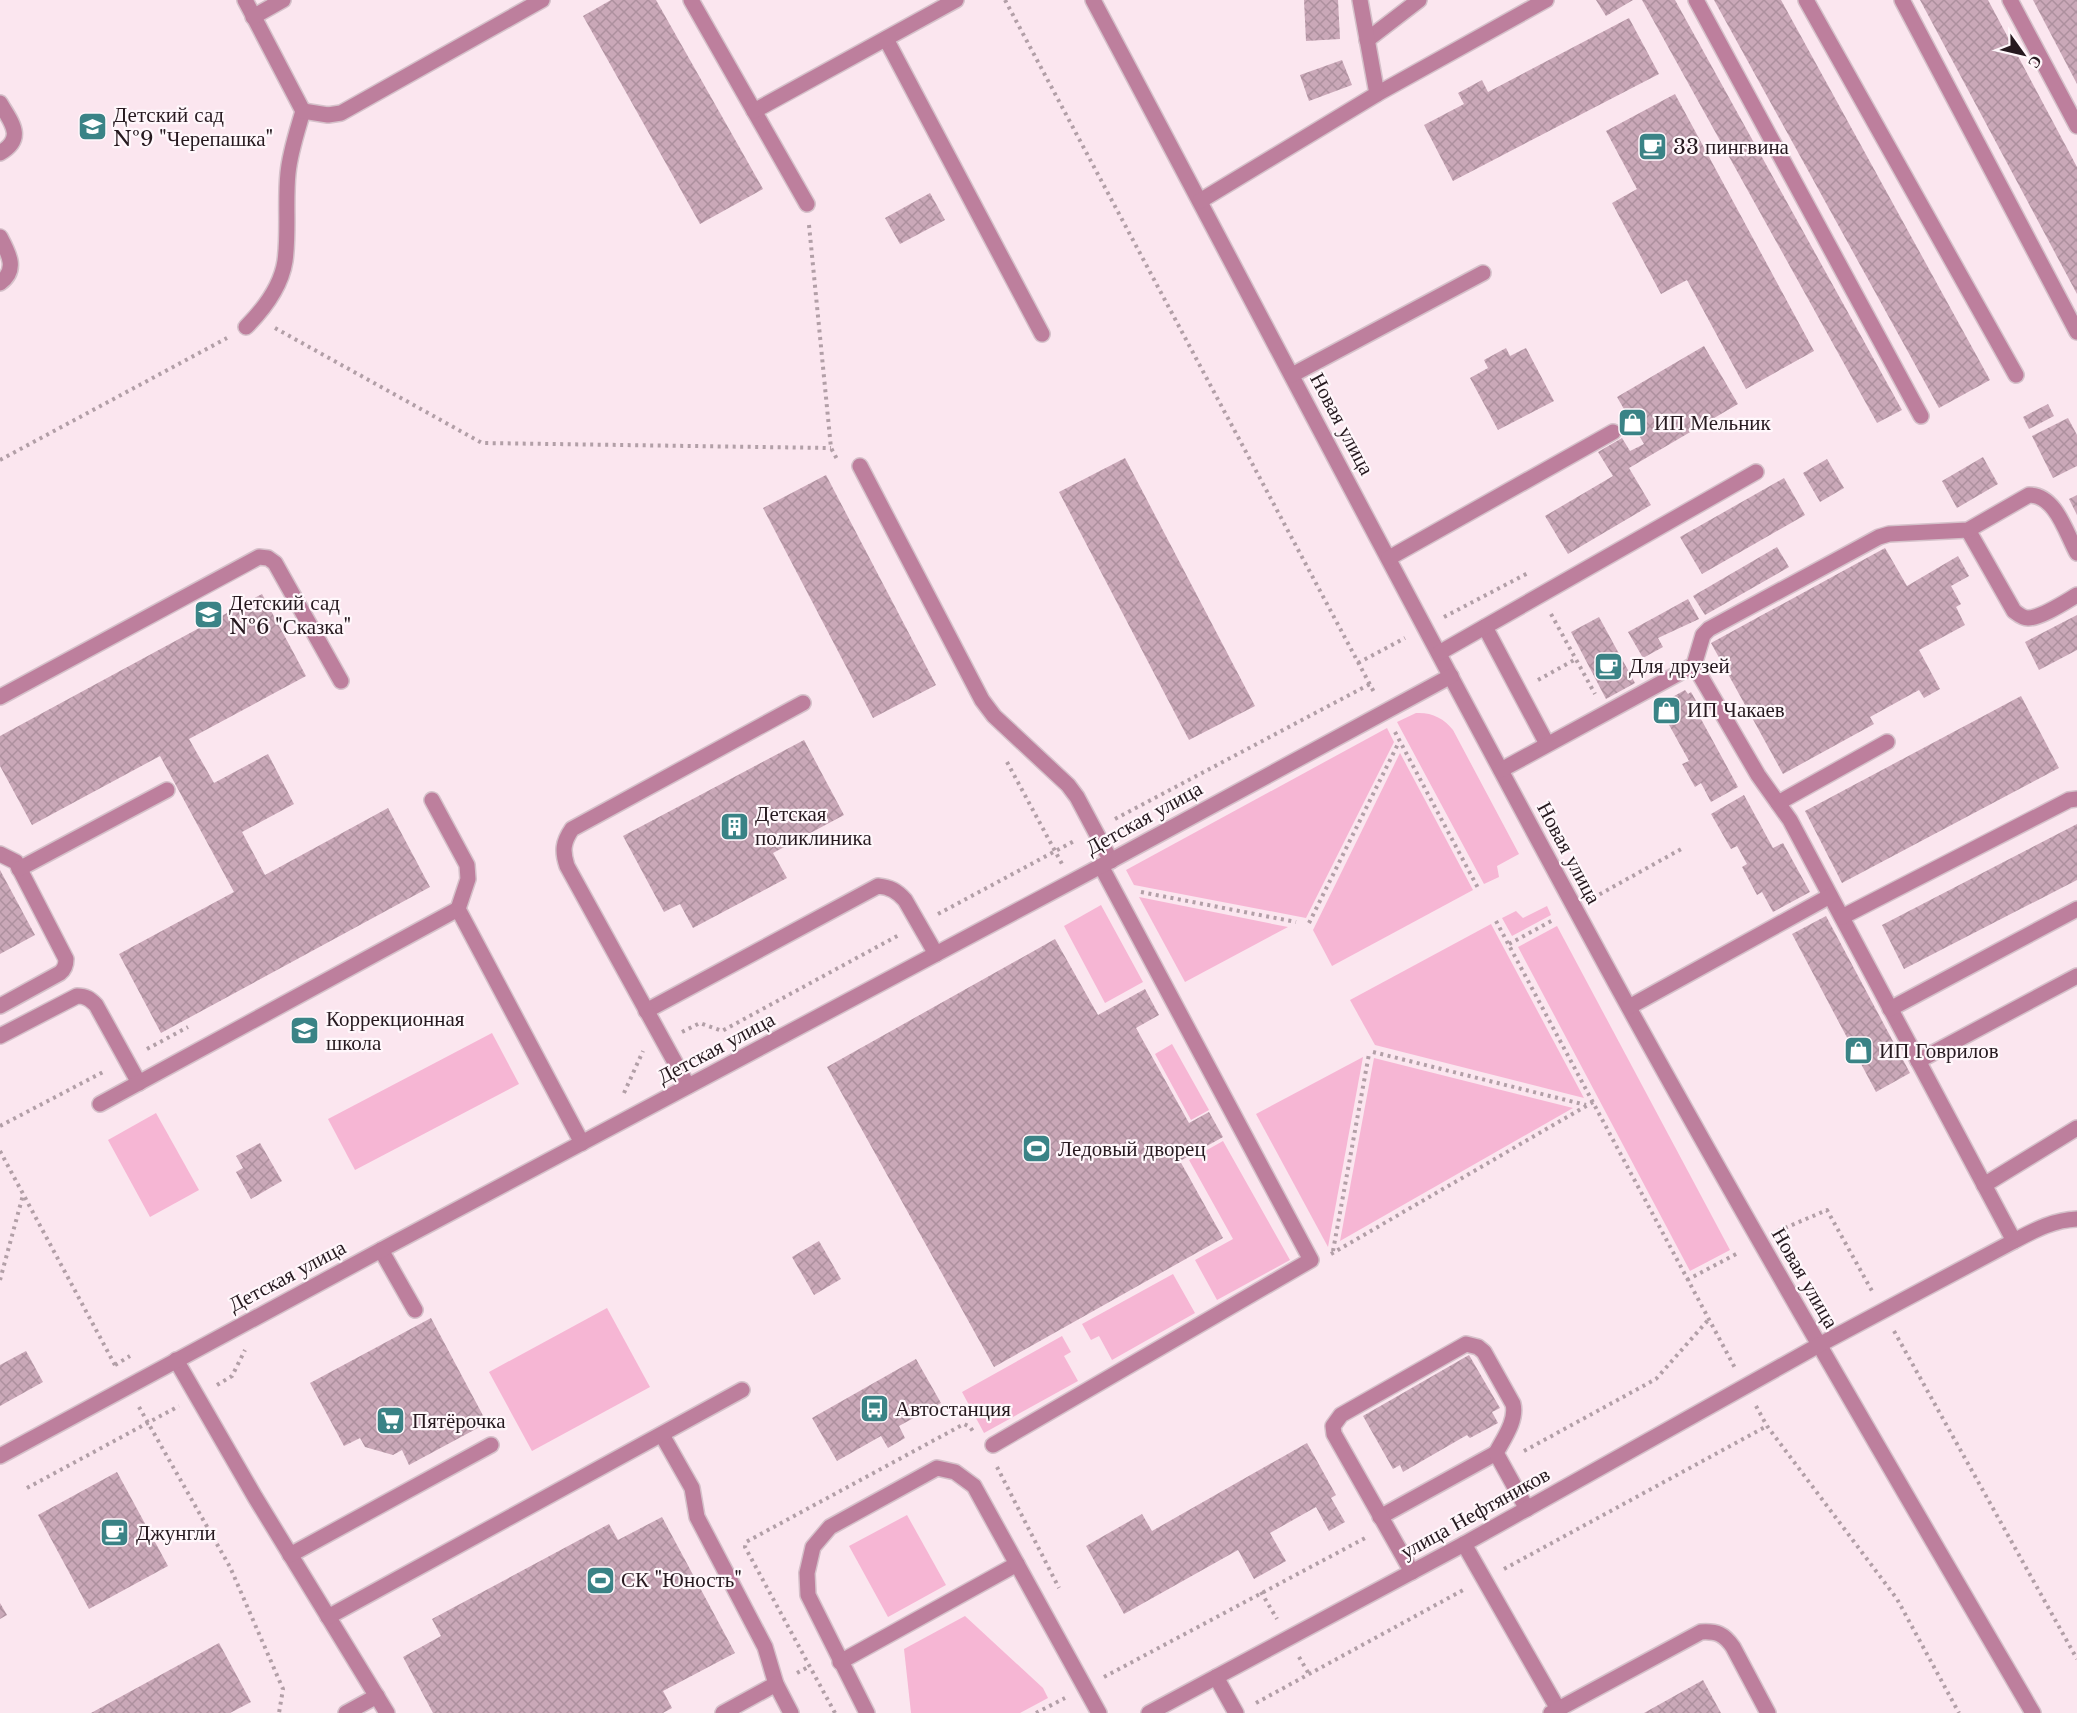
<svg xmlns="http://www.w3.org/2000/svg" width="2077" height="1713" viewBox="0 0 2077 1713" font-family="'Libre Baskerville',serif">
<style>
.green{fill:#f6b6d4}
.building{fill:url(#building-cross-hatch)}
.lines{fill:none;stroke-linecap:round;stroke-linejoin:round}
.minor-casing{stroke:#d5c1ca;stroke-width:18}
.path{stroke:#b29fa7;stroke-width:4;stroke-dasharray:3 4.5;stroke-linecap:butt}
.minor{stroke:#bd7f9d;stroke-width:15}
.labels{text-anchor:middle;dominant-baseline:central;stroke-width:4.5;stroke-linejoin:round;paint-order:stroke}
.poi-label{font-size:21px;fill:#26191f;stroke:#fff7fb;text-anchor:start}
.street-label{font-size:21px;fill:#26191f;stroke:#fff7fb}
</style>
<defs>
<pattern id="building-cross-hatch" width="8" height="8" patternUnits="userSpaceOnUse" patternTransform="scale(1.5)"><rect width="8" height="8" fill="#caa8b8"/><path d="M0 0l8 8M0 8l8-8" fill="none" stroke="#ad909e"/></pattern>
</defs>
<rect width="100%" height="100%" fill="#fbe6ef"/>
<g class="green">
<path d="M 1416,713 C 1431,712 1444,718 1453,730 L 1519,854 L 1497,866 L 1499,877 L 1484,884 L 1397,722 Z"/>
<path d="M 1387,728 L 1394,742 L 1306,918 L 1134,885 L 1126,870 Z"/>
<path d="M 1400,753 L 1473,890 L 1332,966 L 1313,930 Z"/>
<path d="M 1139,897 L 1288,927 L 1185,982 Z"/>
<path d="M 1101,905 L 1143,982 L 1105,1003 L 1064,926 Z"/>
<path d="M 1547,906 L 1551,915 L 1512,936 L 1502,918 L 1516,911 L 1523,918 Z"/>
<path d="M 1491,924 L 1584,1098 L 1375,1045 L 1350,1000 Z"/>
<path d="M 1557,926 L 1730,1250 L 1690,1271 L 1518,947 Z"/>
<path d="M 492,1033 L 519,1084 L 355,1170 L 328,1119 Z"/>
<path d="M 1172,1044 L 1209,1110 L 1191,1120 L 1155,1054 Z"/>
<path d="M 1363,1057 L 1328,1247 L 1256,1114 Z"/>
<path d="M 1374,1058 L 1573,1108 L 1340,1241 Z"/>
<path d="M 156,1113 L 199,1190 L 150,1217 L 108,1140 Z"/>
<path d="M 1223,1141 L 1290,1260 L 1217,1300 L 1195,1260 L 1233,1239 L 1189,1160 Z"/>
<path d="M 1173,1274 L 1195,1313 L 1112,1360 L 1099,1336 L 1091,1340 L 1082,1324 Z"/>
<path d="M 607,1308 L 650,1387 L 532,1451 L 489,1372 Z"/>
<path d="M 1062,1336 L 1071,1352 L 1064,1356 L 1078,1381 L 984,1433 L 962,1392 Z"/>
<path d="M 907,1515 L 946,1585 L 888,1617 L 849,1546 Z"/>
<path d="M 965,1616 L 1043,1688 L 1048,1698 L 1020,1713 L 911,1713 L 904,1649 Z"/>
</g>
<g class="building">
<path d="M 611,0 L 656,0 L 763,189 L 700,224 L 583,16 Z"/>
<path d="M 1304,0 L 1338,0 L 1340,39 L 1306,41 Z"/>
<path d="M 1596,0 L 1633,0 L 1606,16 Z"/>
<path d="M 1642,0 L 1675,0 L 1902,410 L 1877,423 Z"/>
<path d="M 1714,0 L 1781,0 L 1990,380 L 1939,408 Z"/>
<path d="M 1920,0 L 1988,0 L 2077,167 L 2077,294 Z"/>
<path d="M 2033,0 L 2077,0 L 2077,84 Z"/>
<path d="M 1629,18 L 1659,74 L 1453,181 L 1424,125 L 1464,104 L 1458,93 L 1482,80 L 1488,92 Z"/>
<path d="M 1342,60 L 1352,85 L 1309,101 L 1300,75 Z"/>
<path d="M 1675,94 L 1814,351 L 1746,389 L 1687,280 L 1661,294 L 1612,203 L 1637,189 L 1606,131 Z"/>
<path d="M 930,193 L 945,220 L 900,244 L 885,218 Z"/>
<path d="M 1704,346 L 1738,404 L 1629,468 L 1651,505 L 1568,554 L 1545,516 L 1613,476 L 1598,452 L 1622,438 L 1630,451 L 1644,444 L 1617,397 Z"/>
<path d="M 1506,348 L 1510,356 L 1526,348 L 1554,401 L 1498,430 L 1470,378 L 1488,368 L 1484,360 Z"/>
<path d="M 2048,404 L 2054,416 L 2029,429 L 2023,417 Z"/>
<path d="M 2068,418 L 2077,435 L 2077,466 L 2053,478 L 2032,436 Z"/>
<path d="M 1983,457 L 1998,484 L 1957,508 L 1942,481 Z"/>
<path d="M 1125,458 L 1255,706 L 1189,740 L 1059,492 Z"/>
<path d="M 1827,459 L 1844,488 L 1820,502 L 1803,473 Z"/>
<path d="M 826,475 L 936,685 L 873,718 L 763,508 Z"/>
<path d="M 1784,478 L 1805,515 L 1702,574 L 1680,537 Z"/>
<path d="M 2077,495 L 2077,515 L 2069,499 Z"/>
<path d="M 1777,547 L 1789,567 L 1705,615 L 1693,596 Z"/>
<path d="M 1885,548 L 1907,586 L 1958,556 L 1969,576 L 1951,586 L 1961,604 L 1956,607 L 1965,625 L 1919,650 L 1940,689 L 1924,698 L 1919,690 L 1870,717 L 1874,724 L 1783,774 L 1711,643 Z"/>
<path d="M 262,594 L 306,676 L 189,739 L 214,783 L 268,754 L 294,804 L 242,832 L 265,875 L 388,808 L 430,887 L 161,1033 L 119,954 L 234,892 L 160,756 L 32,825 L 0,766 L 0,736 Z"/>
<path d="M 1688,599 L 1699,619 L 1658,638 L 1663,647 L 1643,658 L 1628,632 Z"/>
<path d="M 2077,615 L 2077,650 L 2039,670 L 2025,642 Z"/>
<path d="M 1599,617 L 1635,683 L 1606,699 L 1571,632 Z"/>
<path d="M 1685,690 L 1688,694 L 1691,692 L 1699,706 L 1695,708 L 1738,787 L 1711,802 L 1701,783 L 1695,787 L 1682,764 L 1689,761 L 1658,705 Z"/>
<path d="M 2021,696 L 2059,768 L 1842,883 L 1805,811 Z"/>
<path d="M 804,740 L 844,815 L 773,853 L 787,878 L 693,928 L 680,904 L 664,912 L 623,836 Z"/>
<path d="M 1744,795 L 1773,848 L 1783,843 L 1810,892 L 1773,912 L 1762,892 L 1757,895 L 1742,867 L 1747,864 L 1737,846 L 1731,849 L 1711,814 Z"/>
<path d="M 2077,824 L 2077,880 L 1904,969 L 1882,925 Z"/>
<path d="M 0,870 L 35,935 L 0,954 Z"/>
<path d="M 1826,916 L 1910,1073 L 1876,1092 L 1792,934 Z"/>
<path d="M 1055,939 L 1098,1015 L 1145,989 L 1159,1015 L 1136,1028 L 1189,1123 L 1209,1112 L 1223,1137 L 1180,1161 L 1223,1238 L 994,1367 L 827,1067 Z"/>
<path d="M 260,1143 L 282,1181 L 251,1199 L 236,1172 L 243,1168 L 236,1156 Z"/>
<path d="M 819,1241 L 841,1279 L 814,1295 L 792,1257 Z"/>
<path d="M 431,1318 L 487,1423 L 409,1465 L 402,1450 L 393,1455 L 365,1447 L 360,1438 L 344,1446 L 310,1383 Z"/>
<path d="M 26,1351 L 43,1382 L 0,1406 L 0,1365 Z"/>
<path d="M 1469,1355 L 1500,1408 L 1492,1412 L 1498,1423 L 1470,1438 L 1467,1435 L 1403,1472 L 1400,1465 L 1393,1469 L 1363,1416 Z"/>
<path d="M 916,1359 L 941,1403 L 899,1426 L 905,1438 L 888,1448 L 881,1436 L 837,1461 L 812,1418 Z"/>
<path d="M 1307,1443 L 1336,1495 L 1331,1498 L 1345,1522 L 1329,1531 L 1316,1507 L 1270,1533 L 1286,1561 L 1254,1579 L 1238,1550 L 1124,1614 L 1086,1546 L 1142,1514 L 1152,1531 Z"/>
<path d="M 117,1472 L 168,1566 L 89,1609 L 38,1515 Z"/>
<path d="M 662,1517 L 735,1653 L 663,1691 L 672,1708 L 663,1713 L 433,1713 L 403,1657 L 441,1636 L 432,1619 L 609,1524 L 618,1540 Z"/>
<path d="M 0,1603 L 7,1615 L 0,1619 Z"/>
<path d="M 219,1643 L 251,1702 L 230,1713 L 91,1713 Z"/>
<path d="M 1703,1680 L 1721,1713 L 1644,1713 Z"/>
</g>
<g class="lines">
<defs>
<g id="minor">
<path d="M 245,0 L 303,111 C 297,132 290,152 288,173 C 285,202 289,232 285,261 C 281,287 264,309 246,327"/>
<path d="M 691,0 L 807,204"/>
<path d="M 1093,0 C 1271,335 1446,673 1628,1006 C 1759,1244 1896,1478 2033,1713"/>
<path d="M 1696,0 L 1921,416"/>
<path d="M 1806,0 L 2016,375"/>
<path d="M 1902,0 L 2077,332"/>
<path d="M 2010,0 L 2077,126"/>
<path d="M 253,17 L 283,0"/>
<path d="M 886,39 L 1042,334"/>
<path d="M 1367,40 L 1419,0"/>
<path d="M 1377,94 L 1546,0"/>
<path d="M 0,103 C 11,122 26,138 0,153"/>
<path d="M 303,111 L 328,115 L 341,113 L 542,0"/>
<path d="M 754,111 L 956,0"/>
<path d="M 1200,201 L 1377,94 L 1360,0"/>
<path d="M 0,237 C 9,254 18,270 0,283"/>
<path d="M 1292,375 L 1483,273"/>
<path d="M 860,466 L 982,700 L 994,716 L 1068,785 L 1077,797 L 1111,861"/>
<path d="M 1968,530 L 2014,611 C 2018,614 2022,618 2028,618 C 2041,618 2065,602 2077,595"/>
<path d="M 1389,558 L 1613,432"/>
<path d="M 1485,627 L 1547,744"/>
<path d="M 1439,653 L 1756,472"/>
<path d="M 1694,665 L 1758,775 L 1790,820 L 2014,1241"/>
<path d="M 0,697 L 259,557 L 268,558 L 275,563 L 341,681"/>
<path d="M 1501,770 L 1694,665 L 1703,635 L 1709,629 L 1879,537 L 1889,534 L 1968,530 L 2029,495 C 2056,495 2066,533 2077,553"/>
<path d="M 1778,803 L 1887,742"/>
<path d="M 0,854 L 16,862 L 66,959 C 66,965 65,969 60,973 L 0,1006"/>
<path d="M 19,869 L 167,790"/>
<path d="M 458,909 L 582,1143"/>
<path d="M 1842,917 L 2069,800 L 2077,799"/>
<path d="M 1629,1007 L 1830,896"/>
<path d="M 1890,1009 L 2077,909"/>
<path d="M 646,1011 L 878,886 C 890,887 897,891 905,900 L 936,954"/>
<path d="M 0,1036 L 77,996 C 86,996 90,999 96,1005 L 139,1083"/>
<path d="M 1918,1061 L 2077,976"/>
<path d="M 688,1086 L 567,866 C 562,851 563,842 572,829 L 803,703"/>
<path d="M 100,1104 L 458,909 L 468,879 L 467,865 L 432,800"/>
<path d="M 1984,1185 L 2077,1128"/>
<path d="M 381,1250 L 415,1310"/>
<path d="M 176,1360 L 255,1497 L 387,1713"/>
<path d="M 662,1435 L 692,1488 L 697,1517 L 765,1647 L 776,1684 L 791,1713"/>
<path d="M 993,1445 L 1311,1260 L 1101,866"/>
<path d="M 0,1456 L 381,1250 L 1101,866 L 1451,676"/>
<path d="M 1380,1517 L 1496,1453"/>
<path d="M 1464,1544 L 1558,1709"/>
<path d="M 290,1555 L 491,1445"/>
<path d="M 1412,1572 L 1334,1434 L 1333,1426 L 1341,1415 L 1466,1344 L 1478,1347 L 1484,1352 L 1513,1404 C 1517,1420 1504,1438 1496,1453 L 1527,1509"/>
<path d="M 328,1617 L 742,1390"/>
<path d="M 840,1662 L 1017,1564"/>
<path d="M 1216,1677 L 1236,1713"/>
<path d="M 346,1713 L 377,1696"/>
<path d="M 723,1713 L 776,1684"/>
<path d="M 867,1713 L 808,1595 L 807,1573 L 813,1547 L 830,1527 L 937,1468 L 955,1472 L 974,1486 L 1099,1713"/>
<path d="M 1149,1713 L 1464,1544 L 1819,1345 L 2014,1241 C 2035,1230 2053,1220 2077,1219"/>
<path d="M 1551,1713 L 1701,1632 C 1717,1631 1724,1634 1733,1647 L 1768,1713"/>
</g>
</defs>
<use href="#minor" class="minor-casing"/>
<g class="path">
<path d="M 1005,0 L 1375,694"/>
<path d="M 809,225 L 831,448 L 838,461"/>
<path d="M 275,328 L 482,443 L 831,448"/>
<path d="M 0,460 L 227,338"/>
<path d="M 1551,614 L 1595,694"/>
<path d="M 1444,617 L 1530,572"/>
<path d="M 1358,663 L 1405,638"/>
<path d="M 1538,680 L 1576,659"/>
<path d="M 1395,732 L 1478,888"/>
<path d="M 1007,762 L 1062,864"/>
<path d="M 1115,819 L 1370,684"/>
<path d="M 1141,892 L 1296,922"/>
<path d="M 1593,898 L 1683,848"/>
<path d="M 938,914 L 1076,840"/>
<path d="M 1496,921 L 1735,1368"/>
<path d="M 1309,923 L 1399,742"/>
<path d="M 1509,944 L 1555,919"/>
<path d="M 682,1032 L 700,1023 L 722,1031 L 899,935"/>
<path d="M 147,1049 L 188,1027"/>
<path d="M 1373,1052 L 1586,1105"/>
<path d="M 624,1093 L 643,1051"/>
<path d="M 0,1126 L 105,1071"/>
<path d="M 0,1151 L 116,1367"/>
<path d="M 1778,1231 L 1827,1210 L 1872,1291"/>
<path d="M 1333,1251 L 1369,1054"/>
<path d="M 1331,1254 L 1593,1102"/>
<path d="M 0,1280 L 23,1195"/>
<path d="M 1687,1280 L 1740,1252"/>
<path d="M 1894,1331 L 2077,1659"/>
<path d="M 115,1365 L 130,1356"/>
<path d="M 217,1385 L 232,1376 L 245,1350"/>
<path d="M 1756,1406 L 1767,1426 L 1897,1599 L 1959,1713"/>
<path d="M 139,1407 L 230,1567 L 283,1689 L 279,1713"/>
<path d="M 1524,1451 L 1656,1379 L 1709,1319"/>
<path d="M 997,1467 L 1059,1588"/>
<path d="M 27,1488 L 179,1406"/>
<path d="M 1504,1569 L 1767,1426"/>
<path d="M 1261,1592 L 1277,1619"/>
<path d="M 1299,1657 L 1309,1674"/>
<path d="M 797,1673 L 810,1666"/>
<path d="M 1104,1677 L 1367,1537"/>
<path d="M 1256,1703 L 1465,1589"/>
<path d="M 835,1713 L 745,1547 L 746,1542 L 964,1424 L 970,1427 L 974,1433"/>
<path d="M 1036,1713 L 1065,1698"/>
</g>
<use href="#minor" class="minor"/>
</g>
<defs>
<symbol id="school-square" viewBox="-11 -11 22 22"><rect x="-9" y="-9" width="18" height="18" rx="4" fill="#3a8386" stroke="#fff7fb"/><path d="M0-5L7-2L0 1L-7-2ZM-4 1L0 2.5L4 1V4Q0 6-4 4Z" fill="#fff"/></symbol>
<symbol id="cafe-square" viewBox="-11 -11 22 22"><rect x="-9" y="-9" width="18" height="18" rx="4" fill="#3a8386" stroke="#fff7fb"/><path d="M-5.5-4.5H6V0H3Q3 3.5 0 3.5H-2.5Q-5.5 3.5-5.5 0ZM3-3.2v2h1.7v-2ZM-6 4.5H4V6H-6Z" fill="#fff"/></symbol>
<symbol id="shop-square" viewBox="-11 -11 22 22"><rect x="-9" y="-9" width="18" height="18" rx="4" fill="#3a8386" stroke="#fff7fb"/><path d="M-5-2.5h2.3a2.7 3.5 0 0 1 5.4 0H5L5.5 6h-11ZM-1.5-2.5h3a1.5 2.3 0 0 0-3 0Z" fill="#fff"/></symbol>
<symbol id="building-square" viewBox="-11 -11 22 22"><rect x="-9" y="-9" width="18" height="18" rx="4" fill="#3a8386" stroke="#fff7fb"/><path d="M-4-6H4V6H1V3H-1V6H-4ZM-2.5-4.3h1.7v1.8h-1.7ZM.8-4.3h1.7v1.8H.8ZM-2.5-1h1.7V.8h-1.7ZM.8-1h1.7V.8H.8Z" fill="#fff"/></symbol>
<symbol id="stadium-square" viewBox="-11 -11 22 22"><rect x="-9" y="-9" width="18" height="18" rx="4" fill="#3a8386" stroke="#fff7fb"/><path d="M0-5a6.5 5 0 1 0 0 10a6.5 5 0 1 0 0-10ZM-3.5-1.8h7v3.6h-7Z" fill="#fff"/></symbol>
<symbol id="bus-square" viewBox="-11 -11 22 22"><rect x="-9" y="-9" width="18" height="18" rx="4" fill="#3a8386" stroke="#fff7fb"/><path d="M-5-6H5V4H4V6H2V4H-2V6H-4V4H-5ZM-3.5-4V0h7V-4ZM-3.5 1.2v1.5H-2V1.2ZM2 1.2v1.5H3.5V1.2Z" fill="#fff"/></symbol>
<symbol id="supermarket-square" viewBox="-11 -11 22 22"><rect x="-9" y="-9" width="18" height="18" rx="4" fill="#3a8386" stroke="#fff7fb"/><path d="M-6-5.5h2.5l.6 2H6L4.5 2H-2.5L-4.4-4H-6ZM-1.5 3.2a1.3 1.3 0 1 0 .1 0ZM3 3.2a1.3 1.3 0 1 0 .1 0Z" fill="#fff"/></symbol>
</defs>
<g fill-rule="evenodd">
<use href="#school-square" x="76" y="110" width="33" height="33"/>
<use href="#cafe-square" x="1636" y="130" width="33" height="33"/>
<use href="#shop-square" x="1616" y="406" width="33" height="33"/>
<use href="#school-square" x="192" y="598" width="33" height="33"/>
<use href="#cafe-square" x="1592" y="650" width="33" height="33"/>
<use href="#shop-square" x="1650" y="694" width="33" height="33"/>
<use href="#building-square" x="718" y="810" width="33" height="33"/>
<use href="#school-square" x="288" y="1014" width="33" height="33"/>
<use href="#shop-square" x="1842" y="1034" width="33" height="33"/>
<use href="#stadium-square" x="1020" y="1132" width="33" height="33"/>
<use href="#bus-square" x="858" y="1392" width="33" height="33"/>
<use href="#supermarket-square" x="374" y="1404" width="33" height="33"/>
<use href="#cafe-square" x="98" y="1516" width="33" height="33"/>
<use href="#stadium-square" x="584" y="1564" width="33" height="33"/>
</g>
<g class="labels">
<g class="poi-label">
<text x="113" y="115">Детский сад<tspan x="113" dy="24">№9 "Черепашка"</tspan></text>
<text x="1673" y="147">33 пингвина</text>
<text x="1654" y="423">ИП Мельник</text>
<text x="229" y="603">Детский сад<tspan x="229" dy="24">№6 "Сказка"</tspan></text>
<text x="1629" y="666">Для друзей</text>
<text x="1687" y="710">ИП Чакаев</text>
<text x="755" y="814">Детская<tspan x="755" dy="24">поликлиника</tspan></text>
<text x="326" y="1019">Коррекционная<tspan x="326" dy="24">школа</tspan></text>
<text x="1879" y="1051">ИП Говрилов</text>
<text x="1058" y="1149">Ледовый дворец</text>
<text x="895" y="1409">Автостанция</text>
<text x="412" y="1421">Пятёрочка</text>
<text x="136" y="1533">Джунгли</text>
<text x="621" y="1580">СК "Юность"</text>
</g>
<g class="street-label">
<text transform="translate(1342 424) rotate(62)">Новая улица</text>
<text transform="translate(1144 818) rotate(-29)">Детская улица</text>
<text transform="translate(1569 853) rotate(62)">Новая улица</text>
<text transform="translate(716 1048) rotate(-28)">Детская улица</text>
<text transform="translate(287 1276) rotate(-28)">Детская улица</text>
<text transform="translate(1805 1278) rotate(60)">Новая улица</text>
<text transform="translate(1475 1513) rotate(-29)">улица Нефтяников</text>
</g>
</g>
<g transform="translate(2023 54) rotate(124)" stroke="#fff7fb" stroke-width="4.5" paint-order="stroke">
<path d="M0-4.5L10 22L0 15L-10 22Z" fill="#26191f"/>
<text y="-9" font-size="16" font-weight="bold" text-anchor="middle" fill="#26191f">С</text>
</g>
</svg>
